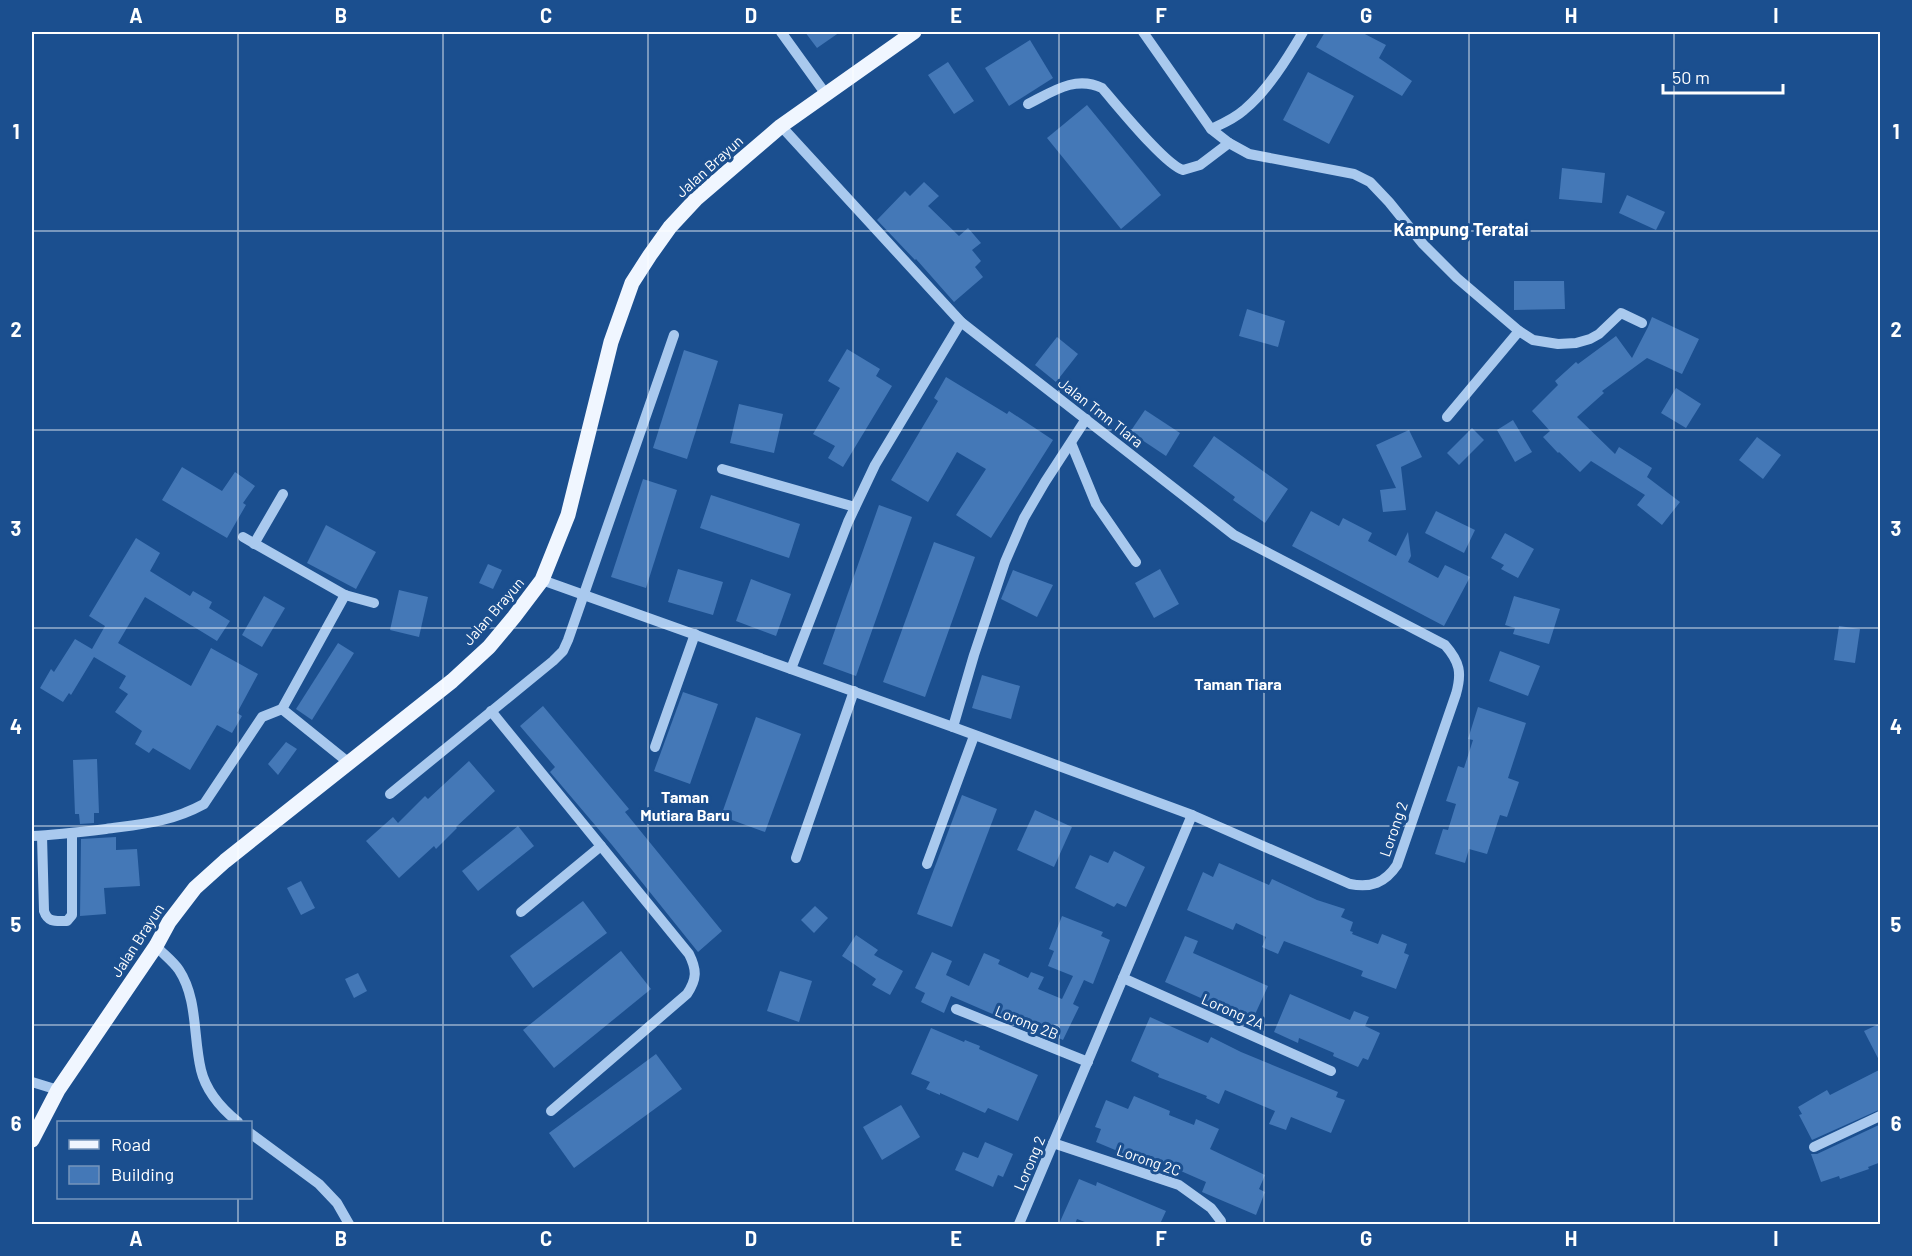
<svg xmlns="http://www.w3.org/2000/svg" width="1912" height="1256" viewBox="0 0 1912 1256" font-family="Barlow,sans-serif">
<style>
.building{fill:#4478b7}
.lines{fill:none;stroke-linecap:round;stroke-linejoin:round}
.minor{stroke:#a9c9ee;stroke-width:10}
.major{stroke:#f0f6ff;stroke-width:15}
.grid{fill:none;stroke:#fff;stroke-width:1.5;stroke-opacity:0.55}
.labels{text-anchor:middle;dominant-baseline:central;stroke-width:6;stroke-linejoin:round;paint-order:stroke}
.street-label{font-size:15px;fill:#fff;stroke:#1b4f8f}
.neighbourhood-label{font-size:16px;font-weight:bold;fill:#fff;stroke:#1b4f8f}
.quarter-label{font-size:18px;font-weight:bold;fill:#fff;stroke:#1b4f8f}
.neatline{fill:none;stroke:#fff;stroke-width:2}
.grid-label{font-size:20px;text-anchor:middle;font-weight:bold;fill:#fff}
</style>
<rect width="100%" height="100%" fill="#1b4f8f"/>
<g class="building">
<path d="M 805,32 L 840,32 L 817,48 Z"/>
<path d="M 1325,32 L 1361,32 L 1386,45 L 1379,58 L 1412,81 L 1402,96 L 1316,47 Z"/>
<path d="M 1030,40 L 1053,78 L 1009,106 L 985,68 Z"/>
<path d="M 948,62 L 974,101 L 954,114 L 928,75 Z"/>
<path d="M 1308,72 L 1354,96 L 1329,144 L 1283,120 Z"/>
<path d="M 1087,105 L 1161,195 L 1121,229 L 1047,138 Z"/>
<path d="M 1562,168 L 1605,173 L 1602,203 L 1559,199 Z"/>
<path d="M 924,182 L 939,196 L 928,206 L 959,236 L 968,228 L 981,243 L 972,250 L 981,261 L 975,267 L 983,277 L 954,302 L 916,259 L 915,260 L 877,220 L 905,191 L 910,196 Z"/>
<path d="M 1627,195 L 1665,212 L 1656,230 L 1619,213 Z"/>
<path d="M 1514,281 L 1564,281 L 1565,309 L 1514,310 Z"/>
<path d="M 1247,309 L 1285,321 L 1278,347 L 1239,336 Z"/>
<path d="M 1652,317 L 1699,339 L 1682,374 L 1647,358 L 1602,391 L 1604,393 L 1577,417 L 1615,454 L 1619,447 L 1652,468 L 1647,477 L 1680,502 L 1662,525 L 1637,505 L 1645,495 L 1591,461 L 1580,472 L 1559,452 L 1558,453 L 1543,437 L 1550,431 L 1532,411 L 1558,385 L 1555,381 L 1576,362 L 1578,364 L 1616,336 L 1632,358 L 1648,327 Z"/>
<path d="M 1057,337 L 1078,354 L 1056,382 L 1035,365 Z"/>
<path d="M 847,349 L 880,369 L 876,376 L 892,386 L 843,467 L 828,458 L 835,446 L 813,434 L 840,388 L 828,381 Z"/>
<path d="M 684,350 L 718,361 L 687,459 L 653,448 Z"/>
<path d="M 946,377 L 1007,414 L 1009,411 L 1053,440 L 991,538 L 956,515 L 986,469 L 957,452 L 928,502 L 891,480 L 938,401 L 934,398 Z"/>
<path d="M 1676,388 L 1701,404 L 1686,428 L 1661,413 Z"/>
<path d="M 739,404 L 783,414 L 774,453 L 730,443 Z"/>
<path d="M 1145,410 L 1180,433 L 1166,456 L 1130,432 Z"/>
<path d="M 1513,420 L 1532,452 L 1515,462 L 1497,430 Z"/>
<path d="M 1472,428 L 1484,440 L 1459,465 L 1447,453 Z"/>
<path d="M 1409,430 L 1422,457 L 1401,467 L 1406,510 L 1383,512 L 1380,490 L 1396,488 L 1376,445 Z"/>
<path d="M 1214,436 L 1288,489 L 1265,523 L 1233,500 L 1235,497 L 1193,466 Z"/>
<path d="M 1757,437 L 1781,455 L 1763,479 L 1739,460 Z"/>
<path d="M 182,467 L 222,491 L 235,472 L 255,486 L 243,503 L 246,505 L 227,538 L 162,500 Z"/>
<path d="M 643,479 L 677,490 L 646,588 L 611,577 Z"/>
<path d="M 711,495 L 800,524 L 789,558 L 700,528 Z"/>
<path d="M 879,505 L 912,517 L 856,676 L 823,664 Z"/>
<path d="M 1311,511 L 1339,526 L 1343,518 L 1372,533 L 1368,541 L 1396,556 L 1408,532 L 1411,556 L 1408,562 L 1438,578 L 1445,565 L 1470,577 L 1444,626 L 1292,546 Z"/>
<path d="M 1436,511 L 1475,530 L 1464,553 L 1425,533 Z"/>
<path d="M 326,525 L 376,552 L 356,589 L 307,563 Z"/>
<path d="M 1505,533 L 1534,549 L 1518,578 L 1501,569 L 1504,565 L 1491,558 Z"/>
<path d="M 136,538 L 160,553 L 150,571 L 190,596 L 193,591 L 212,602 L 209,608 L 230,621 L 217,641 L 145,597 L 118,643 L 191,686 L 211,648 L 258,674 L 237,713 L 242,716 L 232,733 L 217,725 L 190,770 L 153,748 L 149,753 L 135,744 L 142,731 L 115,712 L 128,694 L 119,688 L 126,676 L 94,657 L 71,695 L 69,693 L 63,702 L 40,688 L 51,669 L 54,672 L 75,639 L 92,649 L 105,626 L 89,616 Z"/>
<path d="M 934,542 L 975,557 L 925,697 L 883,682 Z"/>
<path d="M 488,564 L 502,570 L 493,589 L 479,583 Z"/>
<path d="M 678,569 L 723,582 L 713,615 L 668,602 Z"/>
<path d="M 1160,569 L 1179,604 L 1154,618 L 1135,583 Z"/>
<path d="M 1013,570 L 1053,585 L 1037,617 L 1001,599 Z"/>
<path d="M 751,579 L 791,594 L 776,636 L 736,621 Z"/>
<path d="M 399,590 L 428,597 L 419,637 L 390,630 Z"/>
<path d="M 264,596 L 285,608 L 262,647 L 242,635 Z"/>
<path d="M 1514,596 L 1560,609 L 1549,644 L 1513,634 L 1515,628 L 1505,625 Z"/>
<path d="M 1839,626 L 1860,629 L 1855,663 L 1834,660 Z"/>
<path d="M 338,643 L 354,653 L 312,720 L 296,709 Z"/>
<path d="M 1500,651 L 1540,666 L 1528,696 L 1489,681 Z"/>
<path d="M 982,675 L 1020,686 L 1011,719 L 972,708 Z"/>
<path d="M 683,692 L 718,704 L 690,784 L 654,771 Z"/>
<path d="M 543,706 L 629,809 L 625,812 L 722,931 L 698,952 L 612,845 L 550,772 L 555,767 L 520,726 Z"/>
<path d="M 1478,707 L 1526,723 L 1508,778 L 1519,782 L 1507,817 L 1500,815 L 1487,854 L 1469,849 L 1465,863 L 1435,854 L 1443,829 L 1448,830 L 1456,804 L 1446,801 L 1458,766 L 1464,768 L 1473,740 L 1468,739 Z"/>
<path d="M 756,717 L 801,734 L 765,832 L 721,816 Z"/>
<path d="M 286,742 L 297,749 L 278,775 L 268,764 Z"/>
<path d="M 97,759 L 99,813 L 94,813 L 94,823 L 80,824 L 79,814 L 75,814 L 73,760 Z"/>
<path d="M 469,761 L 495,791 L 456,827 L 457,828 L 436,849 L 434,846 L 399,878 L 366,841 L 393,817 L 398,823 L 425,796 L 428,799 Z"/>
<path d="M 962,795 L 997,809 L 952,927 L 917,914 Z"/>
<path d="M 1035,810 L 1072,827 L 1054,867 L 1017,850 Z"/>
<path d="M 518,826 L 534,846 L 478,891 L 462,871 Z"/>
<path d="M 116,837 L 116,850 L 137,849 L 140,886 L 104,888 L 106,914 L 80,916 L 81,839 Z"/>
<path d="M 1114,851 L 1145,867 L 1126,907 L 1117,903 L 1114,907 L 1075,888 L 1090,855 L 1108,863 Z"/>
<path d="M 1219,863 L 1269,885 L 1272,879 L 1317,900 L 1345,909 L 1341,917 L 1353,922 L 1350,931 L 1353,932 L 1352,934 L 1378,944 L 1382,934 L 1407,944 L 1404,953 L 1409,955 L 1396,989 L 1361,976 L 1363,971 L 1284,941 L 1278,954 L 1262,947 L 1266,937 L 1236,923 L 1233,930 L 1187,910 L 1203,872 L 1213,877 Z"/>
<path d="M 301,881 L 315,908 L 301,915 L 287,888 Z"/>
<path d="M 583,901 L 607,933 L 533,988 L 510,956 Z"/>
<path d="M 815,906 L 828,918 L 814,933 L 801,920 Z"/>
<path d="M 1062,916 L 1103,932 L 1101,936 L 1110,940 L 1093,984 L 1084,980 L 1073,1004 L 1079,1007 L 1063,1040 L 1050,1034 L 1048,1038 L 951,996 L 944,1013 L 921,1002 L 925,993 L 915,988 L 932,952 L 952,961 L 946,975 L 969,986 L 984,953 L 1000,960 L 998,964 L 1028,978 L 1031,972 L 1044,977 L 1038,989 L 1062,999 L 1073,976 L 1048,966 L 1054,951 L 1049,949 Z"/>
<path d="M 856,935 L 878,950 L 874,955 L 903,971 L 890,995 L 872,985 L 876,979 L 842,956 Z"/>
<path d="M 1185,936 L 1198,941 L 1193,953 L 1268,986 L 1252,1021 L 1165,982 Z"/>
<path d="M 621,951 L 651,989 L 554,1068 L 523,1030 Z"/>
<path d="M 780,971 L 812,981 L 799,1022 L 767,1011 Z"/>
<path d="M 358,973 L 367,991 L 354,998 L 345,979 Z"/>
<path d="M 1290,994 L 1350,1020 L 1354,1011 L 1369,1017 L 1365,1026 L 1380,1033 L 1368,1060 L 1363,1058 L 1358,1067 L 1333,1056 L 1334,1053 L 1299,1038 L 1298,1043 L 1274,1032 Z"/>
<path d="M 1150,1017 L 1208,1043 L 1211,1037 L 1241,1052 L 1338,1092 L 1336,1097 L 1345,1100 L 1331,1133 L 1291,1117 L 1286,1130 L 1269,1124 L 1275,1111 L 1225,1090 L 1219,1104 L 1206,1098 L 1207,1096 L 1158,1077 L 1159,1074 L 1131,1061 Z"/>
<path d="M 1881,1023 L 1881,1064 L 1864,1031 Z"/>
<path d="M 931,1028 L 964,1042 L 965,1040 L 980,1046 L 979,1049 L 1038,1075 L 1018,1121 L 988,1108 L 985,1113 L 940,1093 L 940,1095 L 926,1089 L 930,1082 L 911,1074 Z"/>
<path d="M 656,1054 L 682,1089 L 574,1168 L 549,1133 Z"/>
<path d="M 1881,1069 L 1881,1109 L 1812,1140 L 1799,1115 L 1802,1114 L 1798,1107 L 1827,1090 L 1830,1095 Z"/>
<path d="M 1134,1096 L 1170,1111 L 1169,1115 L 1194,1125 L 1196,1119 L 1219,1129 L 1210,1149 L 1265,1175 L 1259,1189 L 1265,1192 L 1256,1215 L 1202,1192 L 1206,1182 L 1158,1161 L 1156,1167 L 1096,1142 L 1101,1129 L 1095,1127 L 1106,1100 L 1128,1109 Z"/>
<path d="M 901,1105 L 920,1137 L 882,1160 L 863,1127 Z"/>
<path d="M 1881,1124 L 1881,1162 L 1868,1167 L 1869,1169 L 1840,1179 L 1839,1176 L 1821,1182 L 1811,1154 L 1817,1154 Z"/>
<path d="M 985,1142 L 1013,1154 L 1003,1177 L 998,1175 L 993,1187 L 955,1170 L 963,1152 L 978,1158 Z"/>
<path d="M 1079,1179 L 1096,1186 L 1097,1182 L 1166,1211 L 1160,1224 L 1090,1224 L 1077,1219 L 1075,1224 L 1059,1224 Z"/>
</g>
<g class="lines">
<g class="minor">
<path d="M 781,32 L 825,93"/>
<path d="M 1143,32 L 1211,129 L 1229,143 L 1249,154 L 1354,174 L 1370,182 L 1389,202 L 1423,244 L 1457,278 L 1519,331 L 1533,340 L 1558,344 L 1576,343 L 1590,339 L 1599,334 L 1621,313 L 1642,323"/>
<path d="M 1028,104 C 1052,92 1075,75 1102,88 C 1117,105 1164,164 1183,170 L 1200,165 L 1229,143"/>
<path d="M 781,126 L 961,322 L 1234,535 L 1445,645 C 1460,662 1462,673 1456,694 L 1397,865 C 1385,883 1371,888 1350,884 L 1192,815 L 1019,1224"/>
<path d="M 1211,129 C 1222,124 1234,119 1244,110 C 1268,90 1287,59 1303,32"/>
<path d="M 1447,417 L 1519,331"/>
<path d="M 1071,443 L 1096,504 L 1136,562"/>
<path d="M 722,469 L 855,507"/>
<path d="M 243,537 L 345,595 L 374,603"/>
<path d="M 254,544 L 283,494"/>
<path d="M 542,580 L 953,727 L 1192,815"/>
<path d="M 791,669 L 848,522 L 875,465 L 961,322"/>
<path d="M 282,709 L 345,595"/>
<path d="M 491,711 L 689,954 C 697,970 697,979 687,994 L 551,1111"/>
<path d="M 953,727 L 974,655 L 1005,562 L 1024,518 L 1045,482 L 1086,419"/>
<path d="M 655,747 L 695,634"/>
<path d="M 390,794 L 553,661 L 563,651 L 568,640 L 674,335"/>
<path d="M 32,836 C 56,835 81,832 106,829 C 142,824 171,822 204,804 L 262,717 L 282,709 L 349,763"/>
<path d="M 42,836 L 44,911 C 48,923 56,921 67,921 L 72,915 L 72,833"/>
<path d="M 796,858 L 854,691"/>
<path d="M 927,864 L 974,736"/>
<path d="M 521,912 L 601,846"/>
<path d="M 156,946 C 163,954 173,961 179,970 C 198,999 193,1037 201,1070 C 206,1091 222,1109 238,1122"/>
<path d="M 1123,978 L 1331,1071"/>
<path d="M 956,1009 L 1088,1062"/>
<path d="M 32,1082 L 58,1090"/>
<path d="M 250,1133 L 319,1184 L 337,1203 L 349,1224"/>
<path d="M 1053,1143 L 1179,1185 L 1211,1208 L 1221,1221 L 1221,1224"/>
<path d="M 1814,1147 L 1880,1116"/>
</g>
<path class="major" d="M 32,1140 L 58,1090 L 156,946 L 169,922 L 195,888 L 225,861 L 452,681 L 489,647 L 514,617 L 542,580 L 568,515 L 611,342 L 632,283 L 650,255 L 670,227 L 697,198 L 781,126 L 914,32"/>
</g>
<path class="grid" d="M 238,32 L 238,1122M 443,32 L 443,1224M 648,32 L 648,1224M 853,32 L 853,1224M 1059,32 L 1059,1224M 1264,32 L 1264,1224M 1469,32 L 1469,1224M 1674,32 L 1674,1224M 32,231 L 1880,231M 32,430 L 1880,430M 32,628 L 1880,628M 32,826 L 1880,826M 32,1025 L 1880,1025M 238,1198 L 238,1224"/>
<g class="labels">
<g class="street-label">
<text transform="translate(709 166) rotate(-42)">Jalan Brayun</text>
<text transform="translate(1101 412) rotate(38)">Jalan Tmn TIara</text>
<text transform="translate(493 611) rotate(-49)">Jalan Brayun</text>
<text transform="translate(1393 829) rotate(-71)">Lorong 2</text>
<text transform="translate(137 940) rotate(-57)">Jalan Brayun</text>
<text transform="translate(1233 1011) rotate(24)">Lorong 2A</text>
<text transform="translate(1027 1022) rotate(22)">Lorong 2B</text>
<text transform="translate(1149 1160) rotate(19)">Lorong 2C</text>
<text transform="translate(1029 1163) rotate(-67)">Lorong 2</text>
</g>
<g class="neighbourhood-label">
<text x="1238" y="683">Taman Tiara</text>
<text x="685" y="796">Taman<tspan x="685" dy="18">Mutiara Baru</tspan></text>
</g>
<g class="quarter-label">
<text x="1461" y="229">Kampung Teratai</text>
</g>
</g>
<rect width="1912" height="1256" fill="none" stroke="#1b4f8f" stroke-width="66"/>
<rect x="57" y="1121" width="195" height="78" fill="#1b4f8f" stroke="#7695bc" stroke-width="1.5"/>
<rect x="69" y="1140" width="30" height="9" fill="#f0f6ff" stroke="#7695bc" stroke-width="1.5"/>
<text x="111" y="1151" font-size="18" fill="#ffffff">Road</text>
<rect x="69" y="1166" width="30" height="18" fill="#4478b7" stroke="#7695bc" stroke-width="1.5"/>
<text x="111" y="1181" font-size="18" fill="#ffffff">Building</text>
<path d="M1663 84v9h120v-9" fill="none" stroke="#ffffff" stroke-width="3"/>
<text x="1672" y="84" font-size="18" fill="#ffffff" stroke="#1b4f8f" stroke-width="4.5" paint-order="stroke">50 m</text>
<rect x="33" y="33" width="1846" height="1190" class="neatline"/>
<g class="grid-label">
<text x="136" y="23">A</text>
<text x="341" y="23">B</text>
<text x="546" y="23">C</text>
<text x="751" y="23">D</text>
<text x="956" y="23">E</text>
<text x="1161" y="23">F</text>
<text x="1366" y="23">G</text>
<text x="1571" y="23">H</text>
<text x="1776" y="23">I</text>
<text x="16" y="139">1</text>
<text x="1896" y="139">1</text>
<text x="16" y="337">2</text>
<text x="1896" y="337">2</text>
<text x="16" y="536">3</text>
<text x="1896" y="536">3</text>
<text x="16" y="734">4</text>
<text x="1896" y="734">4</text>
<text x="16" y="932">5</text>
<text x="1896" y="932">5</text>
<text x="16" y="1131">6</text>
<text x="1896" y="1131">6</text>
<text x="136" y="1246">A</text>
<text x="341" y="1246">B</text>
<text x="546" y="1246">C</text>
<text x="751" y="1246">D</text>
<text x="956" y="1246">E</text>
<text x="1161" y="1246">F</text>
<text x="1366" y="1246">G</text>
<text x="1571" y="1246">H</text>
<text x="1776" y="1246">I</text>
</g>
</svg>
